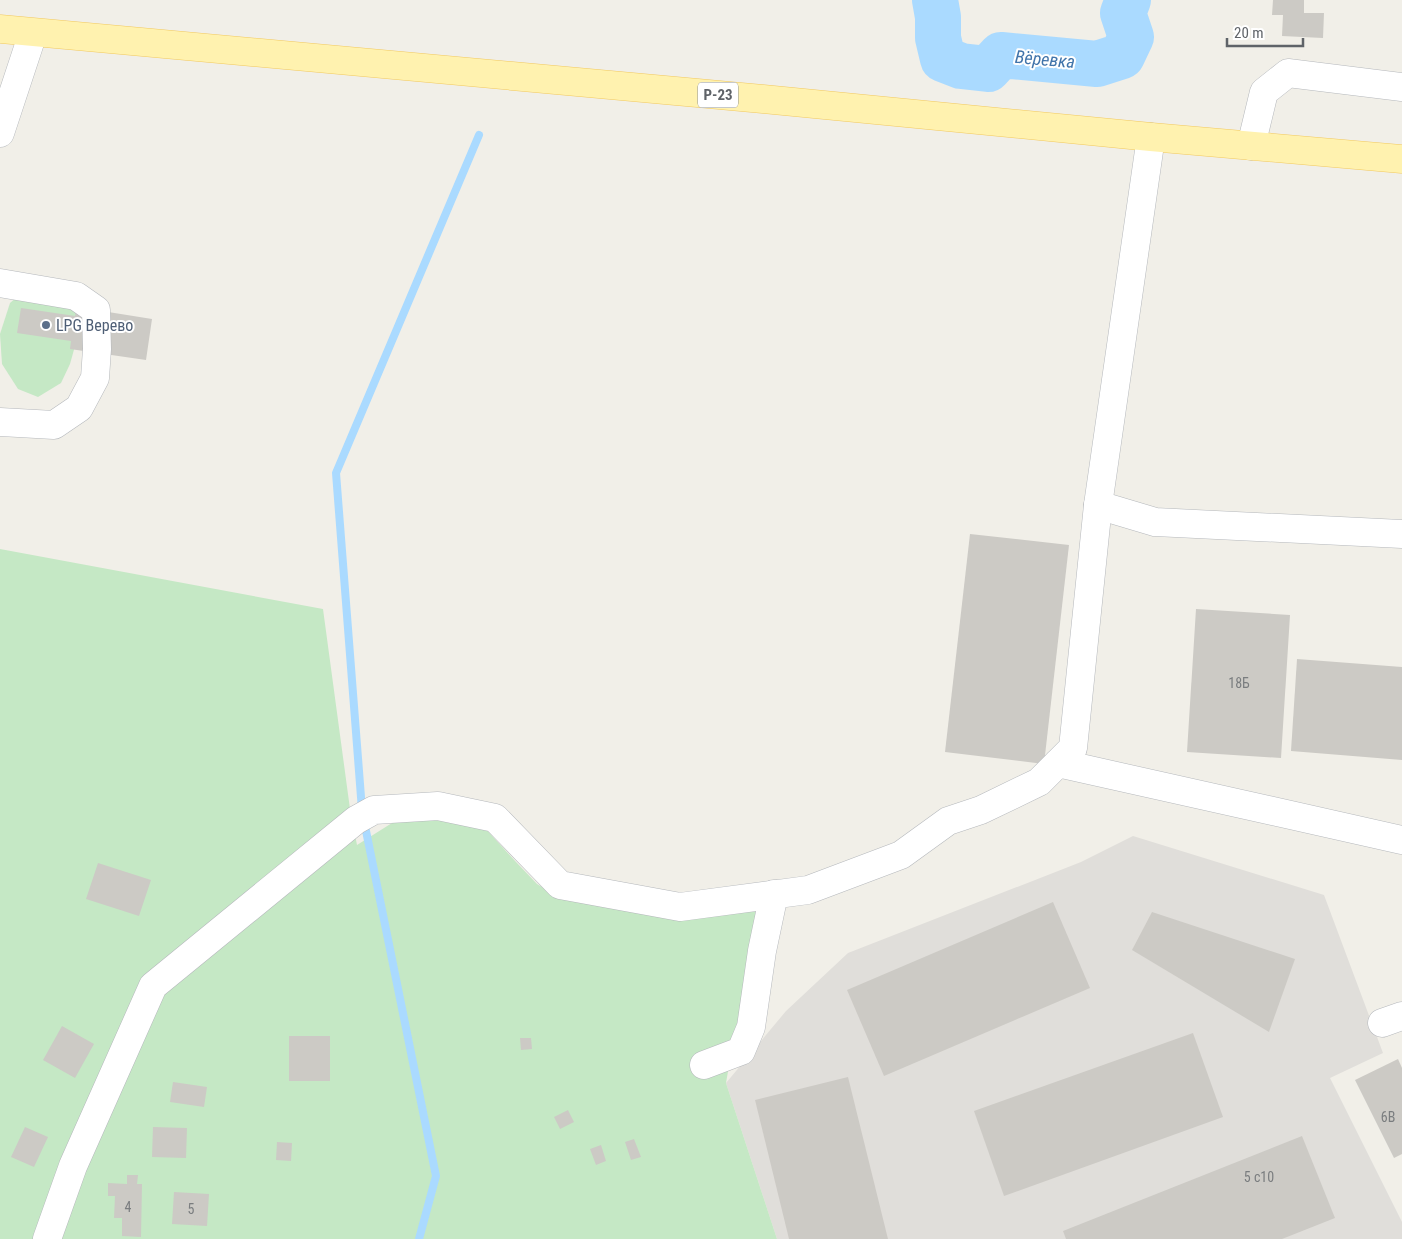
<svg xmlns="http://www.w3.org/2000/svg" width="1402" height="1239" viewBox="0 0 1402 1239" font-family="'Roboto Condensed',sans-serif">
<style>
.industrial{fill:#e0deda}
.green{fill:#c5e8c5}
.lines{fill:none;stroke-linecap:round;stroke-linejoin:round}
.stream{stroke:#aadaff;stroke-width:8}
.river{stroke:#aadaff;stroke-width:46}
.building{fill:#cccac5}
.minor-casing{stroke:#b5b8bc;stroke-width:29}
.major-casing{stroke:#f2c960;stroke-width:29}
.minor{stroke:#fff;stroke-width:28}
.major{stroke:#fff2af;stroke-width:28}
.service-dot{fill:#5c6f8a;stroke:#fff;stroke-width:2}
.labels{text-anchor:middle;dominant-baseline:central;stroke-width:4;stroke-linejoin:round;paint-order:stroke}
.number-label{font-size:14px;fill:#7a7d7f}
.shield{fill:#fff;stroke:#8f9295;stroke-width:1}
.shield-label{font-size:15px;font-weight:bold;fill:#5f6368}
.service-label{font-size:16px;fill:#4e5e75;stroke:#fff;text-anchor:start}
.water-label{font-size:18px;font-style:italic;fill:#4174aa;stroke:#fff}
</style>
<rect width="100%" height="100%" fill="#f1efe8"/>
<path class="industrial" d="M 1133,836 L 1324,895 L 1383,1053 L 1330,1078 L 1402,1222 L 1402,1239 L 777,1239 L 726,1083 L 786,1011 L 848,953 L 1081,862 Z"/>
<g class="green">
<path d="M 31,285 L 75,302 L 80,328 L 70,364 L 61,383 L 38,397 L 18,389 L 2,364 L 0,334 L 10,303 Z"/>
<path d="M 0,549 L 323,609 L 350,809 L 357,845 L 392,823 L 438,814 L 483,826 L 516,862 L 537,884 L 559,897 L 648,913 L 761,911 L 746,1001 L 732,1048 L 726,1083 L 777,1239 L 0,1239 Z"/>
</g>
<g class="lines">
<g class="stream">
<path d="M 362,810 L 336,473 L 479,135"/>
<path d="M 364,821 L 436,1176 L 419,1239"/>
</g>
<path class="river" d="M 935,0 L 938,17 L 938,38 L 943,59 L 961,66 L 988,69 L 1001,55 L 1097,64 L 1122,56 L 1131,37 L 1123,13 L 1128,0"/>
</g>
<g class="building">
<path d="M 1273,0 L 1304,0 L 1304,13 L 1324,13 L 1323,38 L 1282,36 L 1283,15 L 1272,15 Z"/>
<path d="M 77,307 L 152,319 L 146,360 L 70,349 L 71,341 L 17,333 L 21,308 L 75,316 Z"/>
<path d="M 970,534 L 1069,545 L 1044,764 L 945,752 Z"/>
<path d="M 1196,609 L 1290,615 L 1281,758 L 1187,752 Z"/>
<path d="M 1297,659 L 1402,667 L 1402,760 L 1291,751 Z"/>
<path d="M 98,863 L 151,880 L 139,916 L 86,899 Z"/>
<path d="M 1053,902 L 1090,988 L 884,1076 L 847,990 Z"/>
<path d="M 1152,912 L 1295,959 L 1269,1032 L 1132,950 Z"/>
<path d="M 62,1026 L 94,1044 L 75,1078 L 43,1060 Z"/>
<path d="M 1193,1033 L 1223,1117 L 1004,1196 L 974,1111 Z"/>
<rect x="289" y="1036" width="41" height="45"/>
<path d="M 520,1038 L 531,1038 L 532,1049 L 521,1050 Z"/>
<path d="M 1398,1059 L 1402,1068 L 1402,1154 L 1394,1158 L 1355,1080 Z"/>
<path d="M 848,1077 L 888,1239 L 789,1239 L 755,1100 Z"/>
<path d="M 173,1082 L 207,1087 L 204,1107 L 170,1102 Z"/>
<path d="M 568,1110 L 574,1122 L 560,1129 L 554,1117 Z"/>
<path d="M 25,1127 L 48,1137 L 34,1167 L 11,1157 Z"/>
<path d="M 153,1127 L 187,1128 L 186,1158 L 152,1157 Z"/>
<path d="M 1302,1136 L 1335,1218 L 1282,1239 L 1066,1239 L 1063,1231 Z"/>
<path d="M 634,1139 L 641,1157 L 631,1160 L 625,1142 Z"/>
<path d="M 277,1142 L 292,1143 L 291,1161 L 276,1160 Z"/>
<path d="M 601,1145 L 606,1161 L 596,1165 L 590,1149 Z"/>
<path d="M 127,1175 L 138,1175 L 137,1184 L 142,1184 L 141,1237 L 122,1236 L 122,1218 L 114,1218 L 115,1196 L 108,1196 L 108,1183 L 127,1184 Z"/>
<path d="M 174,1192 L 209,1194 L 207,1226 L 172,1224 Z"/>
</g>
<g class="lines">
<defs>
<g id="minor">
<path d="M 0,133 L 33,33"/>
<path d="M 1251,146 L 1264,92 L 1288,73 L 1402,87"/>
<path d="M 0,283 L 76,296 L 96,310 L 97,349 L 95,378 L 79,408 L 54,425 L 0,422"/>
<path d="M 1098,505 L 1155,522 L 1402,534"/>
<path d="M 1058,763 L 1402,840"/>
<path d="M 1382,1023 L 1402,1016"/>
<path d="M 704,1065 L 741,1051 L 751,1027 L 762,951 L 774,894"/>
<path d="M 47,1239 L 73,1166 L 153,986 L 356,820 L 374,810 L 438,806 L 495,818 L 560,885 L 680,907 L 808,890 L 901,855 L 948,821 L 981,810 L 1039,782 L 1073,748 L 1098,505 L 1151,137"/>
</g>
<path id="major" d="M 0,29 L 763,99 L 1151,137 L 1402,159"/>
</defs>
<use href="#minor" class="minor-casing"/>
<use href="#major" class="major-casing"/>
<use href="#minor" class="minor"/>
<use href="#major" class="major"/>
</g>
<circle class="service-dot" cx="46" cy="325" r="5"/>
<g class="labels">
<g class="number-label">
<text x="1239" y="683">18Б</text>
<text x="1388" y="1117">6В</text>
<text x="1259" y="1177">5 с10</text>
<text x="128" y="1207">4</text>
<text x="191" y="1209">5</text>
</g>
<rect class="shield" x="698" y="82.5" width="40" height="25" rx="4"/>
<g class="shield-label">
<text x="718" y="95">Р-23</text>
</g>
<g class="service-label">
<text x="56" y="325">LPG Верево</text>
</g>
<g class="water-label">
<text transform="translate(1045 59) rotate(5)">Вёревка</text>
</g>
</g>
<path d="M1227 38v8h76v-8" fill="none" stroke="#5f6368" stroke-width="2.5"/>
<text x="1234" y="38" font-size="15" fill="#5f6368" stroke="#ffffff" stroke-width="4" paint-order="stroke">20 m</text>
</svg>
